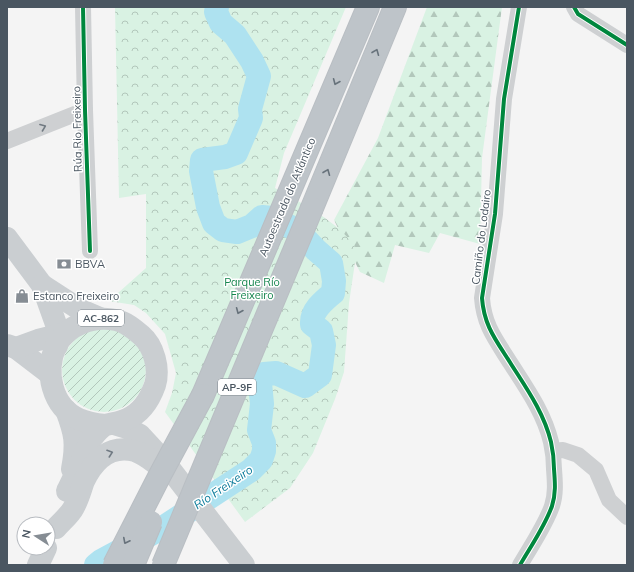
<svg xmlns="http://www.w3.org/2000/svg" width="634" height="572" viewBox="0 0 634 572" font-family="Mulish,sans-serif">
<style>
.forest{fill:url(#forest-firs)}
.park{fill:url(#park-crowns)}
.garden{fill:url(#garden-furrows)}
.lines{fill:none;stroke-linecap:round;stroke-linejoin:round}
.river{stroke:#aee2f0;stroke-width:24}
.motorway-casing{stroke:#b9bec3;stroke-width:24}
.minor{stroke:#ced0d2;stroke-width:16}
.primary{stroke:#caced1;stroke-width:22}
.motorway{stroke:#bec4c9;stroke-width:22}
.motorway-bridge-casing{stroke:#b9bec3;stroke-width:24;stroke-linecap:butt}
.motorway-bridge{stroke:#bec4c9;stroke-width:22}
.cycleway-casing{stroke:#fff;stroke-width:6}
.cycleway{stroke:#00873e;stroke-width:4}
.oneway{stroke:#67727b}
.oneway2{stroke:#727b83}
.oneway3{stroke:#707a83}
.labels{text-anchor:middle;dominant-baseline:central;stroke-width:3;stroke-linejoin:round;paint-order:stroke}
.shield{fill:#fff;stroke:#808990;stroke-width:1}
.shield-label{font-size:10px;font-weight:bold;fill:#4a5661}
.street-label{font-size:11px;fill:#4a5661;stroke:#fff}
.poi-label{font-size:11px;fill:#4a5661;stroke:#fff;text-anchor:start}
.park-label{font-size:11px;fill:#17864f;stroke:#fff}
.water-label{font-size:12px;font-style:italic;fill:#0c7c9b;stroke:#fff}
</style>
<defs>
<pattern id="forest-firs" width="22" height="20" patternUnits="userSpaceOnUse"><rect width="22" height="20" fill="#d9f2e3"/><path d="M5 1l3.5 6h-7zM16 11l3.5 6h-7z" fill="#b2c7bb"/></pattern>
<pattern id="park-crowns" width="20" height="18" patternUnits="userSpaceOnUse"><rect width="20" height="18" fill="#d9f2e3"/><path d="M2 6a3 3 0 1 1 6 0M12 15a3 3 0 1 1 6 0" fill="none" stroke="#b2c7bb"/></pattern>
<pattern id="garden-furrows" width="10" height="10" patternUnits="userSpaceOnUse"><rect width="10" height="10" fill="#d9f2e3"/><path d="M-1 1l2-2M0 10L10 0M9 11l2-2" fill="none" stroke="#b2c7bb"/></pattern>
</defs>
<rect width="100%" height="100%" fill="#f4f4f4"/>
<path class="forest" d="M 427,7 L 502,7 L 482,158 L 480,244 L 440,233 L 429,253 L 395,245 L 384,283 L 360,272 L 334,220 L 378,138 Z"/>
<path class="park" d="M 115,7 L 346,7 L 284,153 L 275,188 C 304,205 338,221 357,249 L 349,303 L 344,372 L 335,399 L 313,453 L 290,488 L 245,522 L 165,412 L 172,393 L 176,373 L 165,334 L 146,313 L 134,305 L 109,301 L 146,268 L 146,194 L 119,198 Z"/>
<circle class="garden" cx="104" cy="370" r="42"/>
<g class="lines">
<path class="river" d="M 96,565 L 101,561 L 164,527 L 251,470 L 261,460 L 264,451 L 264,443 L 259,430 L 262,404 L 260,383 L 264,374 L 276,373 L 305,386 L 320,375 L 324,345 L 321,331 L 312,324 C 311,311 323,301 333,293 L 334,281 L 331,263 L 316,250 L 297,230 L 272,218 L 262,217 L 252,226 L 237,232 L 223,230 L 214,223 L 208,207 L 201,171 L 202,160 L 225,157 L 236,153 L 251,118 L 250,109 L 259,76 L 252,61 L 235,35 L 221,23 L 216,12 L 217,7"/>
<defs>
<g id="motorway">
<path d="M 312,208 L 395,7"/>
<path d="M 203,395 L 368,7"/>
</g>
</defs>
<use href="#motorway" class="motorway-casing"/>
<g class="minor">
<path d="M 83,7 L 85,110 L 90,251"/>
<path d="M 519,7 L 504,99 L 495,214 L 482,298 C 484,326 496,340 511,364 C 527,389 544,413 551,442 C 553,451 554,460 554,469 C 555,482 556,494 552,506 C 545,526 531,546 520,565"/>
<path d="M 574,7 L 578,14 L 627,45"/>
<path d="M 7,141 L 85,110"/>
<path d="M 553,451 L 563,450 L 578,455 L 596,470 L 609,500 L 627,517"/>
</g>
<g class="primary">
<path d="M 7,238 L 42,285 L 57,327 L 57,346"/>
<path d="M 42,285 L 79,309 L 100,318"/>
<path d="M 7,345 L 16,348 L 50,374"/>
<path d="M 16,348 L 38,340 L 66,333"/>
<path d="M 66,410 C 75,434 77,443 72,469"/>
<path d="M 114,424 L 127,428 L 140,435 L 164,461 L 244,565"/>
<path d="M 67,491 C 73,479 79,466 85,453 C 87,448 89,441 93,437 C 96,433 102,427 106,425 C 113,423 120,422 127,419 C 141,413 150,399 155,385 C 160,369 154,346 141,335 C 134,329 126,322 116,320 C 93,315 67,325 56,346 C 44,372 52,407 79,419 C 88,423 96,424 105,425"/>
<path d="M 56,528 C 62,521 70,515 74,507 C 79,498 81,489 84,481 C 94,460 110,444 135,451 C 144,454 151,460 159,466"/>
<path d="M 38,565 L 46,548"/>
</g>
<use href="#motorway" class="motorway"/>
<defs>
<g id="motorway-bridge">
<path d="M 114,565 L 160,475 L 203,395"/>
<path d="M 133,565 L 151,522"/>
<path d="M 163,565 L 312,208"/>
</g>
</defs>
<use href="#motorway-bridge" class="motorway-bridge-casing"/>
<use href="#motorway-bridge" class="motorway-bridge"/>
<defs>
<g id="cycleway">
<path d="M 83,7 L 85,110 L 90,251"/>
<path d="M 519,7 L 504,99 L 495,214 L 482,298 C 484,326 496,340 511,364 C 527,389 544,413 551,442 C 553,451 554,460 554,469 C 555,482 556,494 552,506 C 545,526 531,546 520,565"/>
<path d="M 574,7 L 578,14 L 627,45"/>
</g>
</defs>
<use href="#cycleway" class="cycleway-casing"/>
<use href="#cycleway" class="cycleway"/>
</g>
<defs><path id="oneway-chevron" d="M-2-3.5L2.5 0L-2 3.5" fill="none" stroke-width="1.6" stroke-linecap="round" stroke-linejoin="round"/></defs>
<g class="oneway">
<use href="#oneway-chevron" transform="translate(376 52) rotate(-68)"/>
<use href="#oneway-chevron" transform="translate(336 82) rotate(113)"/>
<use href="#oneway-chevron" transform="translate(327 172) rotate(-68)"/>
<use href="#oneway-chevron" transform="translate(239 311) rotate(113)"/>
<use href="#oneway-chevron" transform="translate(126 541) rotate(117)"/>
</g>
<use class="oneway2" href="#oneway-chevron" transform="translate(43 127) rotate(-21)"/>
<use class="oneway3" href="#oneway-chevron" transform="translate(110 453) rotate(-19)"/>
<defs>
<symbol id="bank-bare" viewBox="-9 -9 18 18"><path d="M-6-4H6V4H-6ZM0-2.3a2.3 2.3 0 1 0 0 4.6a2.3 2.3 0 1 0 0-4.6Z" fill="#868d94" stroke="#fff" stroke-width="2.5" paint-order="stroke"/></symbol>
<symbol id="shop-bare" viewBox="-9 -9 18 18"><path d="M-5-2.5h2.3a2.7 3.5 0 0 1 5.4 0H5L5.5 6h-11ZM-1.5-2.5h3a1.5 2.3 0 0 0-3 0Z" fill="#868d94" stroke="#fff" stroke-width="2.5" paint-order="stroke"/></symbol>
</defs>
<g fill-rule="evenodd">
<use href="#bank-bare" x="54" y="254" width="20" height="20"/>
<use href="#shop-bare" x="12" y="286" width="20" height="20"/>
</g>
<g class="labels">
<g class="shield">
<rect x="78" y="310" width="46" height="16" rx="3"/>
<rect x="218" y="379" width="38" height="16" rx="3"/>
</g>
<g class="shield-label">
<text x="101" y="318">AC-862</text>
<text x="237" y="387">AP-9F</text>
</g>
<g class="street-label">
<text transform="translate(77 129) rotate(-91)">Rúa Rio Freixeiro</text>
<text transform="translate(287 197) rotate(-67)">Autoestrada do Atlántico</text>
<text transform="translate(481 237) rotate(-83)">Camiño do Lodairo</text>
</g>
<g class="poi-label">
<text x="75" y="264">BBVA</text>
<text x="33" y="296">Estanco Freixeiro</text>
</g>
<g class="park-label">
<text x="252" y="282">Parque Río<tspan x="252" dy="13">Freixeiro</tspan></text>
</g>
<g class="water-label">
<text transform="translate(223 487) rotate(-34)">Río Freixeiro</text>
</g>
</g>
<rect width="634" height="572" fill="none" stroke="#4a5661" stroke-width="16"/>
<g transform="translate(36 536) rotate(282)"><circle r="19" fill="#ffffff" stroke="#b7bbc0"/>
<path d="M0-3L7 15L0 10L-7 15Z" fill="#868d94"/>
<text y="-6" font-size="11" font-weight="bold" text-anchor="middle" fill="#4a5661">N</text>
</g>
</svg>
